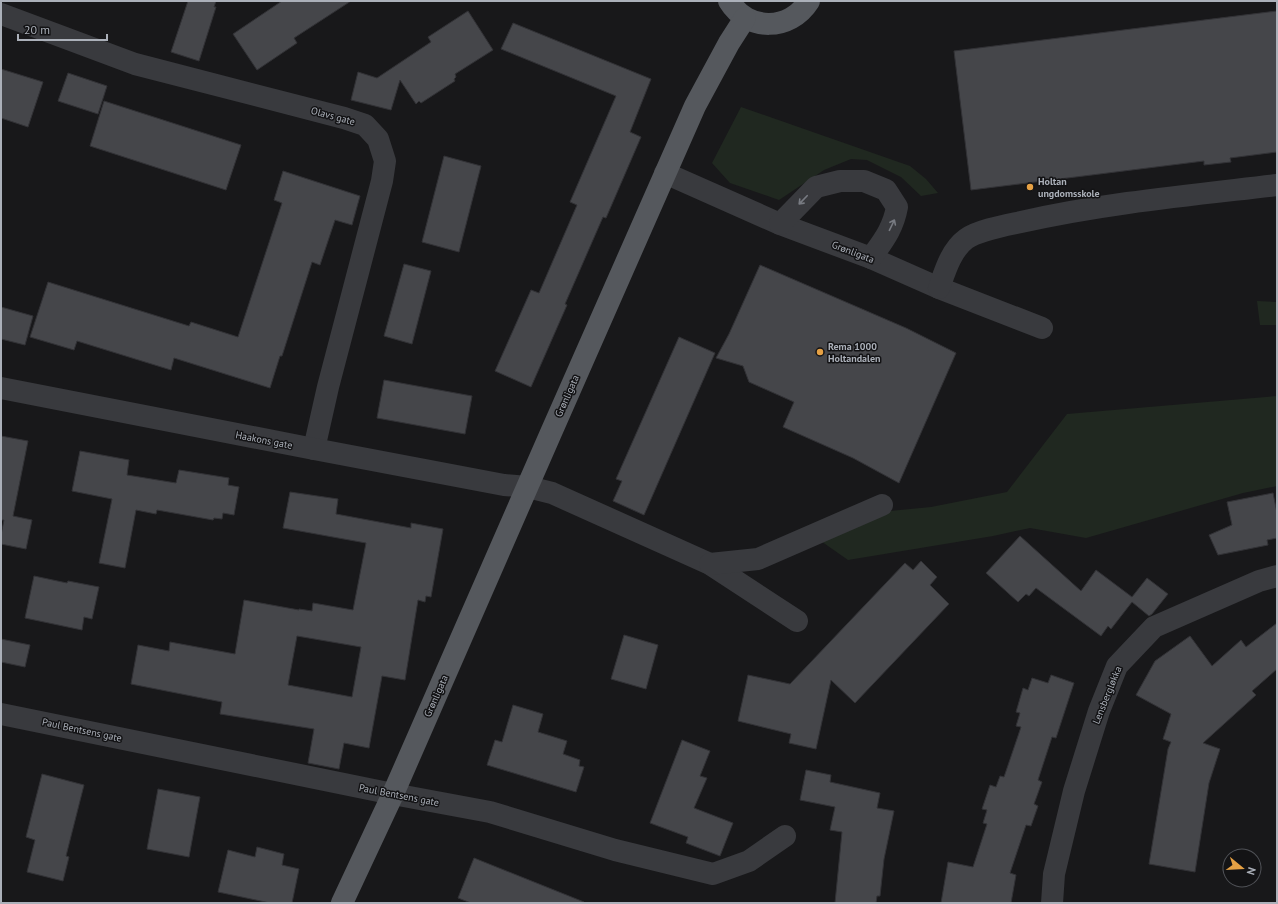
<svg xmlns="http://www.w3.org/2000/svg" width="1278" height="904" viewBox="0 0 1278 904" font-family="'PT Sans',sans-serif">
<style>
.green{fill:#202820}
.building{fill:#45464a;stroke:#323236;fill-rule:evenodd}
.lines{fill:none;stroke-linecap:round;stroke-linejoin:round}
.minor{stroke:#393a3e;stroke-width:22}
.major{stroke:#55585d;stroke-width:22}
.oneway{stroke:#787b82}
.poi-dot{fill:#e6a144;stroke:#131315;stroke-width:1.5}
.labels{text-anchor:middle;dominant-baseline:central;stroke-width:3;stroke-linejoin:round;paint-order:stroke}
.street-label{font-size:10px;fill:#abb0b9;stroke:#131315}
.poi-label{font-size:10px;font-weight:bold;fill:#abb0b9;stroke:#131315;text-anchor:start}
</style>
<rect width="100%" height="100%" fill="#18181a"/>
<g class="green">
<path d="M 741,107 L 910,166 L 926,179 L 938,193 L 921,196 L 901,177 L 867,160 L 851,159 L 824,170 L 779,200 L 730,183 L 712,163 Z"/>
<path d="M 1257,301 L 1277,302 L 1277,325 L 1260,325 Z"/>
<path d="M 1277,396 L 1277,486 L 1243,493 L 1086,538 L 1030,528 L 993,536 L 848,560 L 818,539 L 890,511 L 931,507 L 1007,492 L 1067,414 Z"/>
</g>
<g class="building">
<path d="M 188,1 L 216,1 L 214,7 L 216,7 L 199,61 L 171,52 Z"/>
<path d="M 282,1 L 351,1 L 294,38 L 297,43 L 257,70 L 233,34 Z"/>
<path d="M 468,11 L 493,50 L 455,74 L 456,77 L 454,79 L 455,81 L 421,103 L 419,101 L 416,104 L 400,80 L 391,110 L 351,100 L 358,72 L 377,78 L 431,42 L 428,37 Z"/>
<path d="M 1277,11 L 1277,152 L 1230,158 L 1231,162 L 1204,165 L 1204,161 L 971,190 L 954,51 Z"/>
<path d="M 513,23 L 651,79 L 630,132 L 641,137 L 606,218 L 603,217 L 565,304 L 567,305 L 531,387 L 495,371 L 531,290 L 539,293 L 577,205 L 570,202 L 616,96 L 501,49 Z"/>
<path d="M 1,69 L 43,82 L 28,127 L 1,118 Z"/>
<path d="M 68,73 L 107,86 L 98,114 L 58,101 Z"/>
<path d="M 104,101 L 241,145 L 226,190 L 90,146 Z"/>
<path d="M 444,156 L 481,166 L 459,252 L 422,242 Z"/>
<path d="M 283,171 L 360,196 L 352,225 L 335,220 L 320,265 L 312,262 L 282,356 L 280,356 L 270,388 L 174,358 L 171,370 L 77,341 L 74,350 L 30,337 L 48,282 L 189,326 L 191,322 L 238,337 L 282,203 L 274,200 Z"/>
<path d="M 404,264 L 431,271 L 412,344 L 384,336 Z"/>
<path d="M 760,265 L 906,328 L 956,353 L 899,483 L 853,458 L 783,427 L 794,402 L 749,382 L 743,366 L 716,358 L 729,334 Z"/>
<path d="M 1,307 L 33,316 L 25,345 L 1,339 Z"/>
<path d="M 679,337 L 715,353 L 644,515 L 613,501 L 622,481 L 616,479 Z"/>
<path d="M 384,380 L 472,396 L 465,434 L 377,418 Z"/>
<path d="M 1,436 L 28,441 L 13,516 L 32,520 L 26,549 L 1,544 L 1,535 L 4,520 L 1,520 Z"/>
<path d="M 80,451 L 129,460 L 127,475 L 176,483 L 179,470 L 229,478 L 228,485 L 239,487 L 234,515 L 223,513 L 222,519 L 214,518 L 213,520 L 157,510 L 156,514 L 136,510 L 125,568 L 99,563 L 112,499 L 72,491 Z"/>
<path d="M 290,492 L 338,499 L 336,514 L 411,528 L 411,523 L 443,529 L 431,597 L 426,596 L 425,602 L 418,600 L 405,680 L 382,676 L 369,748 L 344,743 L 339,769 L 308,763 L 314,729 L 220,714 L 222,702 L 131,684 L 138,645 L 169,651 L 170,642 L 235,654 L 244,600 L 299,610 L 299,609 L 312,611 L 313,603 L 353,610 L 366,543 L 283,528 ZM 297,636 L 361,647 L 352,697 L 288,685 Z"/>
<path d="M 1273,493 L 1277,513 L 1277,538 L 1267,540 L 1268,545 L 1218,555 L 1209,535 L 1232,525 L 1227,502 Z"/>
<path d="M 1020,536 L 1081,591 L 1096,570 L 1132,597 L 1147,578 L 1168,594 L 1152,614 L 1149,616 L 1132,602 L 1111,629 L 1108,626 L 1101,636 L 1036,588 L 1029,596 L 1026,594 L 1018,602 L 986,573 Z"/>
<path d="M 921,561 L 937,577 L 930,585 L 949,604 L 855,703 L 831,680 L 816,749 L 789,743 L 791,734 L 738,721 L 748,675 L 790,684 L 905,563 L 913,570 Z"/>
<path d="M 34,576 L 67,583 L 68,581 L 99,587 L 92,619 L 84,617 L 82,630 L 25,618 Z"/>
<path d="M 1277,623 L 1277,669 L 1252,691 L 1256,695 L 1203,743 L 1220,749 L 1209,783 L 1195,872 L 1149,864 L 1168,749 L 1171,742 L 1163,739 L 1171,714 L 1136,695 L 1155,661 L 1190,636 L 1212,666 L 1241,640 L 1246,647 Z"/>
<path d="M 624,635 L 658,645 L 646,689 L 611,679 Z"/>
<path d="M 1,639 L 30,645 L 25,667 L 1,662 Z"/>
<path d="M 1051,675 L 1074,683 L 1056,738 L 1052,737 L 1038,780 L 1042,782 L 1034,804 L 1038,806 L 1031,826 L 1026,825 L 1010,873 L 1016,875 L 1011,903 L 941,903 L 948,862 L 973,867 L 987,824 L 983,823 L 987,810 L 982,809 L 990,785 L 996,787 L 1000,776 L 1004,777 L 1021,727 L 1016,726 L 1020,713 L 1016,712 L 1023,688 L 1028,690 L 1032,678 L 1048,683 Z"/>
<path d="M 513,705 L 543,714 L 538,732 L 567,741 L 563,754 L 580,760 L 579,766 L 584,767 L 576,792 L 487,765 L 495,740 L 502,742 Z"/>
<path d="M 682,740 L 710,751 L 700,776 L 707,778 L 694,808 L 733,823 L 720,856 L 686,843 L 688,837 L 650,823 Z"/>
<path d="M 806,770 L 831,775 L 830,782 L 880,793 L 877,808 L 894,811 L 884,859 L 880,896 L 877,896 L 876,903 L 835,903 L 842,832 L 830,830 L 835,807 L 800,800 Z"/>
<path d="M 42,774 L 84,785 L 66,856 L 69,857 L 63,881 L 27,872 L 35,840 L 26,837 Z"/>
<path d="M 158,789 L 200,797 L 189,857 L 147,849 Z"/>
<path d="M 257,847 L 284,854 L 282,865 L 299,869 L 292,903 L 270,903 L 218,892 L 228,850 L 255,857 Z"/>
<path d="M 474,858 L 584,902 L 584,903 L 471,903 L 458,898 Z"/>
</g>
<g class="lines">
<g class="minor">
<path d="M 1,14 L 135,64 L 344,118 L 365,125 L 378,139 L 385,161 L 382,181 L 328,387 L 314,449"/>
<path d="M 665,173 L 780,224 L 871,258 L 939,288 L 1042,328"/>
<path d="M 780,224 L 816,187 L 840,181 L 864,181 L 886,190 L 897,207 C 893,229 883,241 871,258"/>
<path d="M 939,288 C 945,271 951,250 966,239 C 978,230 1007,225 1021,222 C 1105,203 1192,195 1277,185"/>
<path d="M 1,388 L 314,449 L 504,485 L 528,487 L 552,493 L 710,564 L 797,621"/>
<path d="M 710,564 L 758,559 L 882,505"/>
<path d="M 1,714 L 393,794 L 490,812 L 615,850 L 713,874 L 749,861 L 785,836"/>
<path d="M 1052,903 L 1054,874 L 1074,791 L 1099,711 L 1117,666 L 1154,627 L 1259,581 L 1277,576"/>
</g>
<g class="major">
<path d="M 729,1 C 748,32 790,31 809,1"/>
<path d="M 342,903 L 393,794 L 550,435 L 695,106 L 729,43 L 745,18"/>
</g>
</g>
<defs><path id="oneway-shaft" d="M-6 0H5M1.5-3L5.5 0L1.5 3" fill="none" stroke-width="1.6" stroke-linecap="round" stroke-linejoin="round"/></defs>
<g class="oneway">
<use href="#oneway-shaft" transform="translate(803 200) rotate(134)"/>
<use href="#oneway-shaft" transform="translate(892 225) rotate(-64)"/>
</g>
<g class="poi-dot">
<circle cx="1030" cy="187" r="4"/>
<circle cx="820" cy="352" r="4"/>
</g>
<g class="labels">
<g class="street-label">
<text transform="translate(333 116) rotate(15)">Olavs gate</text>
<text transform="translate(853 252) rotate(21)">Grønligata</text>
<text transform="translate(567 396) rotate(-66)">Grønligata</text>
<text transform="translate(264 440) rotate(11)">Haakons gate</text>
<text transform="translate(1107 695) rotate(-68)">Lensbergløkka</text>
<text transform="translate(436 696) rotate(-66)">Grønligata</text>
<text transform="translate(82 730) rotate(12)">Paul Bentsens gate</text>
<text transform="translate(399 795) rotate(11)">Paul Bentsens gate</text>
</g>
<g class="poi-label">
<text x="1038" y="181">Holtan<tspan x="1038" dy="12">ungdomsskole</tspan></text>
<text x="828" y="346">Rema 1000<tspan x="828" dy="12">Holtandalen</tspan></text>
</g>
</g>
<rect width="1278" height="904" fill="none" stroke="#abb0b9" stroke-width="4"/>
<g transform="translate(1242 868) rotate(108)"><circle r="19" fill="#131315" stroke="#505257"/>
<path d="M0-3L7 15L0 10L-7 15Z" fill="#e6a144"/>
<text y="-6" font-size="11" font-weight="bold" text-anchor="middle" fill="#abb0b9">N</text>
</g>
<path d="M18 34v6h89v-6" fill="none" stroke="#abb0b9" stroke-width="2"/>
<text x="24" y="34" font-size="12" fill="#abb0b9" stroke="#131315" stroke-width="3" paint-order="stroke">20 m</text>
</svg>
